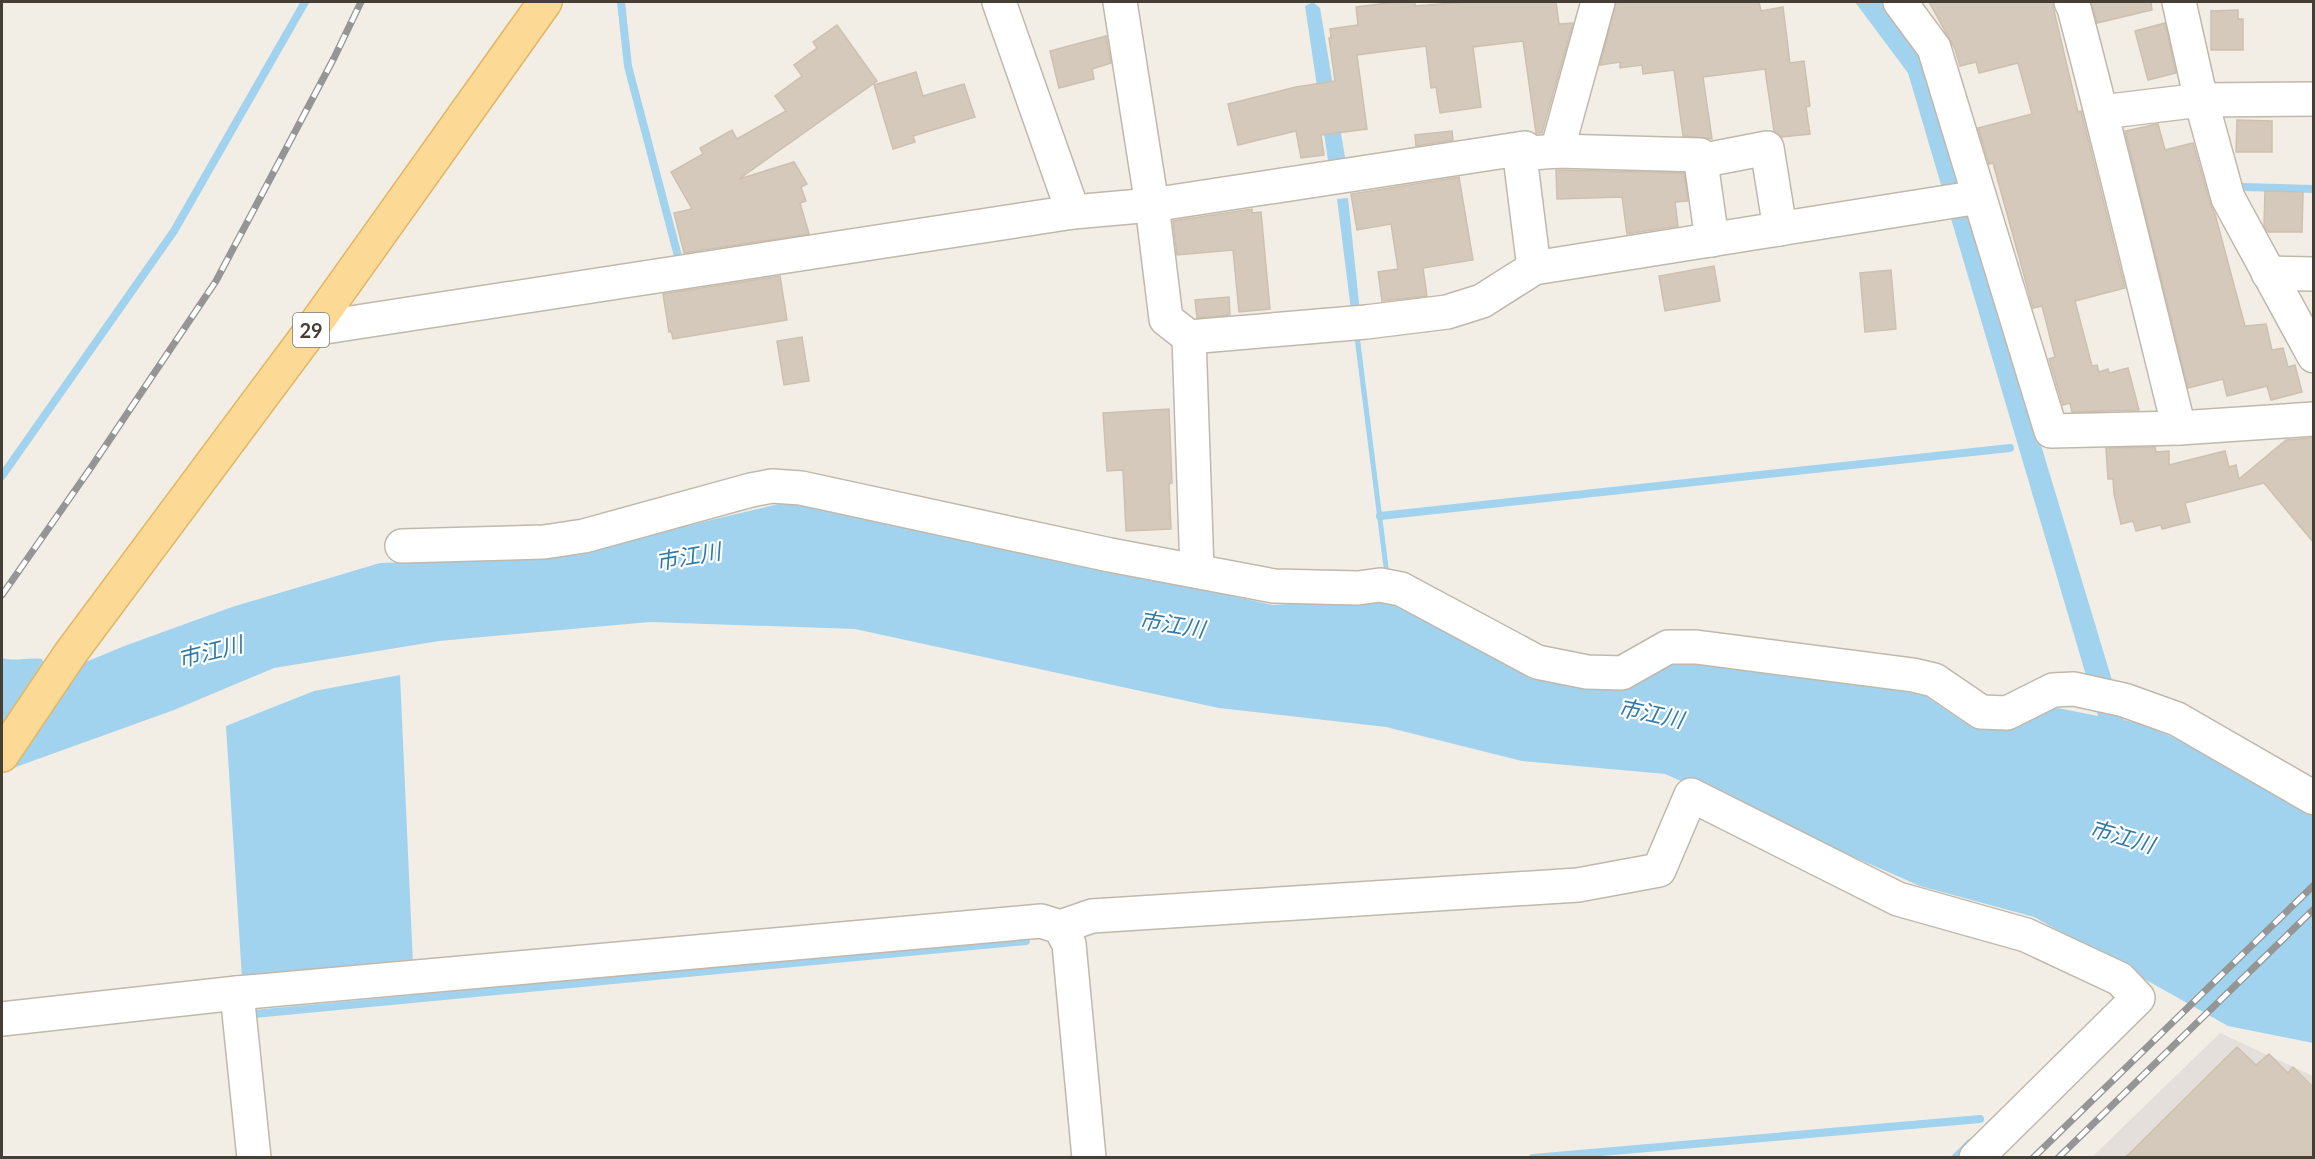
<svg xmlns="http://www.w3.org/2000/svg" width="2315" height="1159" viewBox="0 0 2315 1159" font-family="Lato,'Noto Sans JP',sans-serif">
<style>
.industrial{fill:#e4dfda}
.water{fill:#a2d3ee}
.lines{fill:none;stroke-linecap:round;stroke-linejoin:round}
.stream{stroke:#a2d3ee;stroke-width:8}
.building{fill:#d4c9bb;stroke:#cec0ae;stroke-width:1.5}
.minor-casing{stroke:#c0b8ab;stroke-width:36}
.major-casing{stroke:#e1b665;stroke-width:36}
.minor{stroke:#fff;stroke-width:33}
.major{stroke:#fcda95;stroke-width:33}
.rail-casing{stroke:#959595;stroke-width:7}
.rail{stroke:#fff;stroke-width:4.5;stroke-dasharray:14;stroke-linecap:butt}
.labels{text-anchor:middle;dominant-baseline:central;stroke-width:4.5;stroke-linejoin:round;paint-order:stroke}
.shield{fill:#fff;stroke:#7d7872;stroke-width:1.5}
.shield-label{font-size:20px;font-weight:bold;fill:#453e35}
.water-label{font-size:22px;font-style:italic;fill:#2f7aa6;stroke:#fff}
</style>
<rect width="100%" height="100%" fill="#f2eee5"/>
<path class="industrial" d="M 2220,1033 L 2313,1076 L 2313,1157 L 2091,1158 Z"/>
<g class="water">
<path d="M 1313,2 L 1320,8 L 1346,163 L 1329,167 L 1305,6 Z"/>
<path d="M 1855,2 L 1881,2 L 1923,54 L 2124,720 L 2143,724 L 2219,758 L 2313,811 L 2313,1043 L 2228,1026 L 2034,917 L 1920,886 L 1665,774 L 1522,761 L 1386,727 L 1219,708 L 855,629 L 650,622 L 439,641 L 274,668 L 174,710 L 2,772 L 2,658 C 16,662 27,657 42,659 L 49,677 L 127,645 L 232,607 L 380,563 L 556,557 L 791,501 L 1273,605 L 1369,599 L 1393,604 L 1529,669 L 1662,665 L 1688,659 L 1918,691 L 1965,723 L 1999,727 L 2038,711 L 2058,708 L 2098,716 L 1908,73 Z"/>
<path d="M 1348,198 L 1360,312 L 1360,339 L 1389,571 L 1384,571 L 1337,199 Z"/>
<path d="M 400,675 L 413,964 L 242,978 L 226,726 L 314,691 Z"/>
</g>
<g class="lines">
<g class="stream">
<path d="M 621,2 L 628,66 L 679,260"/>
<path d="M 2242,187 L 2314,189"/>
<path d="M 2,476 L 174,231 L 305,2"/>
<path d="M 1380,516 L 2010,448"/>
<path d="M 254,1014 L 1026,941"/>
<path d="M 1533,1158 L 1980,1119"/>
<path d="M 1955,1158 L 1970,1143"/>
</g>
</g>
<g class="building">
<path d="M 1396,2 L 1415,2 L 1415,6 L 1465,2 L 1556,2 L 1559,24 L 1573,23 L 1542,133 L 1536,133 L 1523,41 L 1473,47 L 1481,107 L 1440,113 L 1436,87 L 1431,88 L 1426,46 L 1357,55 L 1367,129 L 1321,135 L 1324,155 L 1301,158 L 1296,131 L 1238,145 L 1228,104 L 1296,87 L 1335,81 L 1329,38 L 1331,38 L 1330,29 L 1358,25 L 1356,7 Z"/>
<path d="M 1616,2 L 1759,2 L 1761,11 L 1783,7 L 1790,63 L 1804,61 L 1810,106 L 1806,107 L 1810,134 L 1782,137 L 1774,131 L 1765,69 L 1703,77 L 1712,139 L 1683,136 L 1674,70 L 1643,74 L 1642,65 L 1620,68 L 1620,62 L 1600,65 Z"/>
<path d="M 1929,2 L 2052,2 L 2078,112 L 2081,111 L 2125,288 L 2075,301 L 2092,366 L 2097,365 L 2099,372 L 2108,369 L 2109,373 L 2128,368 L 2139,410 L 2072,412 L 2070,403 L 2063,405 L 2049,359 L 2055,357 L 2042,306 L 2033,308 L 1993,163 L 1989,164 L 1978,128 L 2032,114 L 2018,63 L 1979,73 L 1976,62 L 1960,66 L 1955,49 Z"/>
<path d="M 2091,2 L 2151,2 L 2152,10 L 2097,23 Z"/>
<path d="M 2238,10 L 2238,19 L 2243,19 L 2243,50 L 2211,50 L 2211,11 Z"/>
<path d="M 2165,23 L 2176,73 L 2148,80 L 2135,31 Z"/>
<path d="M 837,25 L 877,81 L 739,179 L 794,162 L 807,184 L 801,187 L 806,201 L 800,203 L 809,234 L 684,253 L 674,213 L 692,209 L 671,172 L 703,154 L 700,148 L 732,130 L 737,139 L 786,111 L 775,96 L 802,76 L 794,65 L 817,48 L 813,42 Z"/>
<path d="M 1106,36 L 1111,63 L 1092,69 L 1094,79 L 1059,88 L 1050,51 Z"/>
<path d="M 916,72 L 923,96 L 964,84 L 975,117 L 913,136 L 915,142 L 893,149 L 874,85 Z"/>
<path d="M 2237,120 L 2272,121 L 2272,152 L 2236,152 Z"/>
<path d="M 2158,124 L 2165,150 L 2193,143 L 2210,203 L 2215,214 L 2245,326 L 2266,324 L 2272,350 L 2283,348 L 2288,367 L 2295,365 L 2302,392 L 2271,400 L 2267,386 L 2227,396 L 2223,379 L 2188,388 L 2125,131 Z"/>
<path d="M 1452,131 L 1453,140 L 1416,146 L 1415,135 Z"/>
<path d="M 1556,170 L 1684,173 L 1688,201 L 1675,202 L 1678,226 L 1627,234 L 1622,197 L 1557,199 Z"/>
<path d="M 1459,177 L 1473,260 L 1423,268 L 1427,296 L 1382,301 L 1378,272 L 1398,269 L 1391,224 L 1357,230 L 1351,194 Z"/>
<path d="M 2265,191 L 2303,192 L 2302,232 L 2268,232 L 2264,226 Z"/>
<path d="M 1252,209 L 1252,213 L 1261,212 L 1270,309 L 1239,312 L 1233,250 L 1177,255 L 1173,221 Z"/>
<path d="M 1714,266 L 1720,301 L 1665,311 L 1659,276 Z"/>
<path d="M 1891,270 L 1896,329 L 1865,332 L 1860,273 Z"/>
<path d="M 780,276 L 787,320 L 673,339 L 671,331 L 669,332 L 663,294 Z"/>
<path d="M 1229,297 L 1230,315 L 1197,318 L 1195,300 Z"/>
<path d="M 802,337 L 809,381 L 784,385 L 777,341 Z"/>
<path d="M 1169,409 L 1172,483 L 1169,484 L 1171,529 L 1126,531 L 1123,470 L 1107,471 L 1103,413 Z"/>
<path d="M 2313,438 L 2313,542 L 2264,483 L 2185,503 L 2190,522 L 2162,529 L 2161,525 L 2136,531 L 2133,521 L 2121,524 L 2114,494 L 2113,479 L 2108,479 L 2106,448 L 2155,447 L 2156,452 L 2169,451 L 2169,465 L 2225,451 L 2229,467 L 2236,465 L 2239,479 L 2286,440 Z"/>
<path d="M 2237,1047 L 2256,1065 L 2269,1054 L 2288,1073 L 2293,1067 L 2313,1087 L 2313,1158 L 2125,1158 Z"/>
</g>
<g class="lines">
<defs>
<g id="minor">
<path d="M 999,2 L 1073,212"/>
<path d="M 1120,2 L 1152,205 L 1166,319 L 1189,337 L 1366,322 L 1447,312 L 1482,301 L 1534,268 L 1979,197"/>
<path d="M 1900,2 L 1934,48 L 2051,431 L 2179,428 L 2314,419"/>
<path d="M 2071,2 L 2074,8 C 2111,147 2144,288 2179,428"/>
<path d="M 2179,2 L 2201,100 L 2228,198 L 2314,356"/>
<path d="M 2102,112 L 2201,100 L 2314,99"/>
<path d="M 1519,149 L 1534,268"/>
<path d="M 1557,151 L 1598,2"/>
<path d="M 1700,161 L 1767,148 L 1780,229"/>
<path d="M 2268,273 L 2314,274"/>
<path d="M 312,329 L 1073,212 L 1152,205 L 1525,148 L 1532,153 L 1557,151 L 1700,155 L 1712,240"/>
<path d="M 1189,337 L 1197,571"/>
<path d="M 402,546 L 544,542 L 584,536 L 751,490 L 772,486 L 801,488 L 1110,555 L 1274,586 L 1358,588 L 1380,585 L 1401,589 L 1537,662 L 1587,672 L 1622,673 L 1668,647 L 1696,647 L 1913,675 L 1934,680 L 1981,712 L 2007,713 L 2053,690 L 2074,689 L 2124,700 L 2177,719 L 2314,798"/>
<path d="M 1060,927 L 1069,944 L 1089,1158"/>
<path d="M 237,993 L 254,1158"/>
<path d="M 2,1019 L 237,993 L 1041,921 L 1060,927 L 1092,916 L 1578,885 L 1659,870 L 1691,795 L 1898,899 L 2026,935 L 2120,979 L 2138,998 L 1976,1158"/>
</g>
<path id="major" d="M 2,755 L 70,654 L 312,329 L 545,2"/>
</defs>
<use href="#minor" class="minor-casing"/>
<use href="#major" class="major-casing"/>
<use href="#minor" class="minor"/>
<use href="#major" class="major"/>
<defs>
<g id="rail">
<path d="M 2,595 L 92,466 L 216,281 L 334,58 L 361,2"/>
<path d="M 2033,1158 L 2314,885"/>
<path d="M 2058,1158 L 2314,909"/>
</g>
</defs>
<use href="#rail" class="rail-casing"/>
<use href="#rail" class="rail"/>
</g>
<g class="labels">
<rect class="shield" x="293" y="313" width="36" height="34" rx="4.5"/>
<g class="shield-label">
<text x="311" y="330">29</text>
</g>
<g class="water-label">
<text transform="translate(688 556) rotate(-10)">市江川</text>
<text transform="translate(1172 624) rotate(9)">市江川</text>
<text transform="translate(210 651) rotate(-14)">市江川</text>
<text transform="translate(1651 713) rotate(12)">市江川</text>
<text transform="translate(2122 836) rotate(16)">市江川</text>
</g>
</g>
<rect width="2315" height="1159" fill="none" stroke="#453e35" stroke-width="6"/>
</svg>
